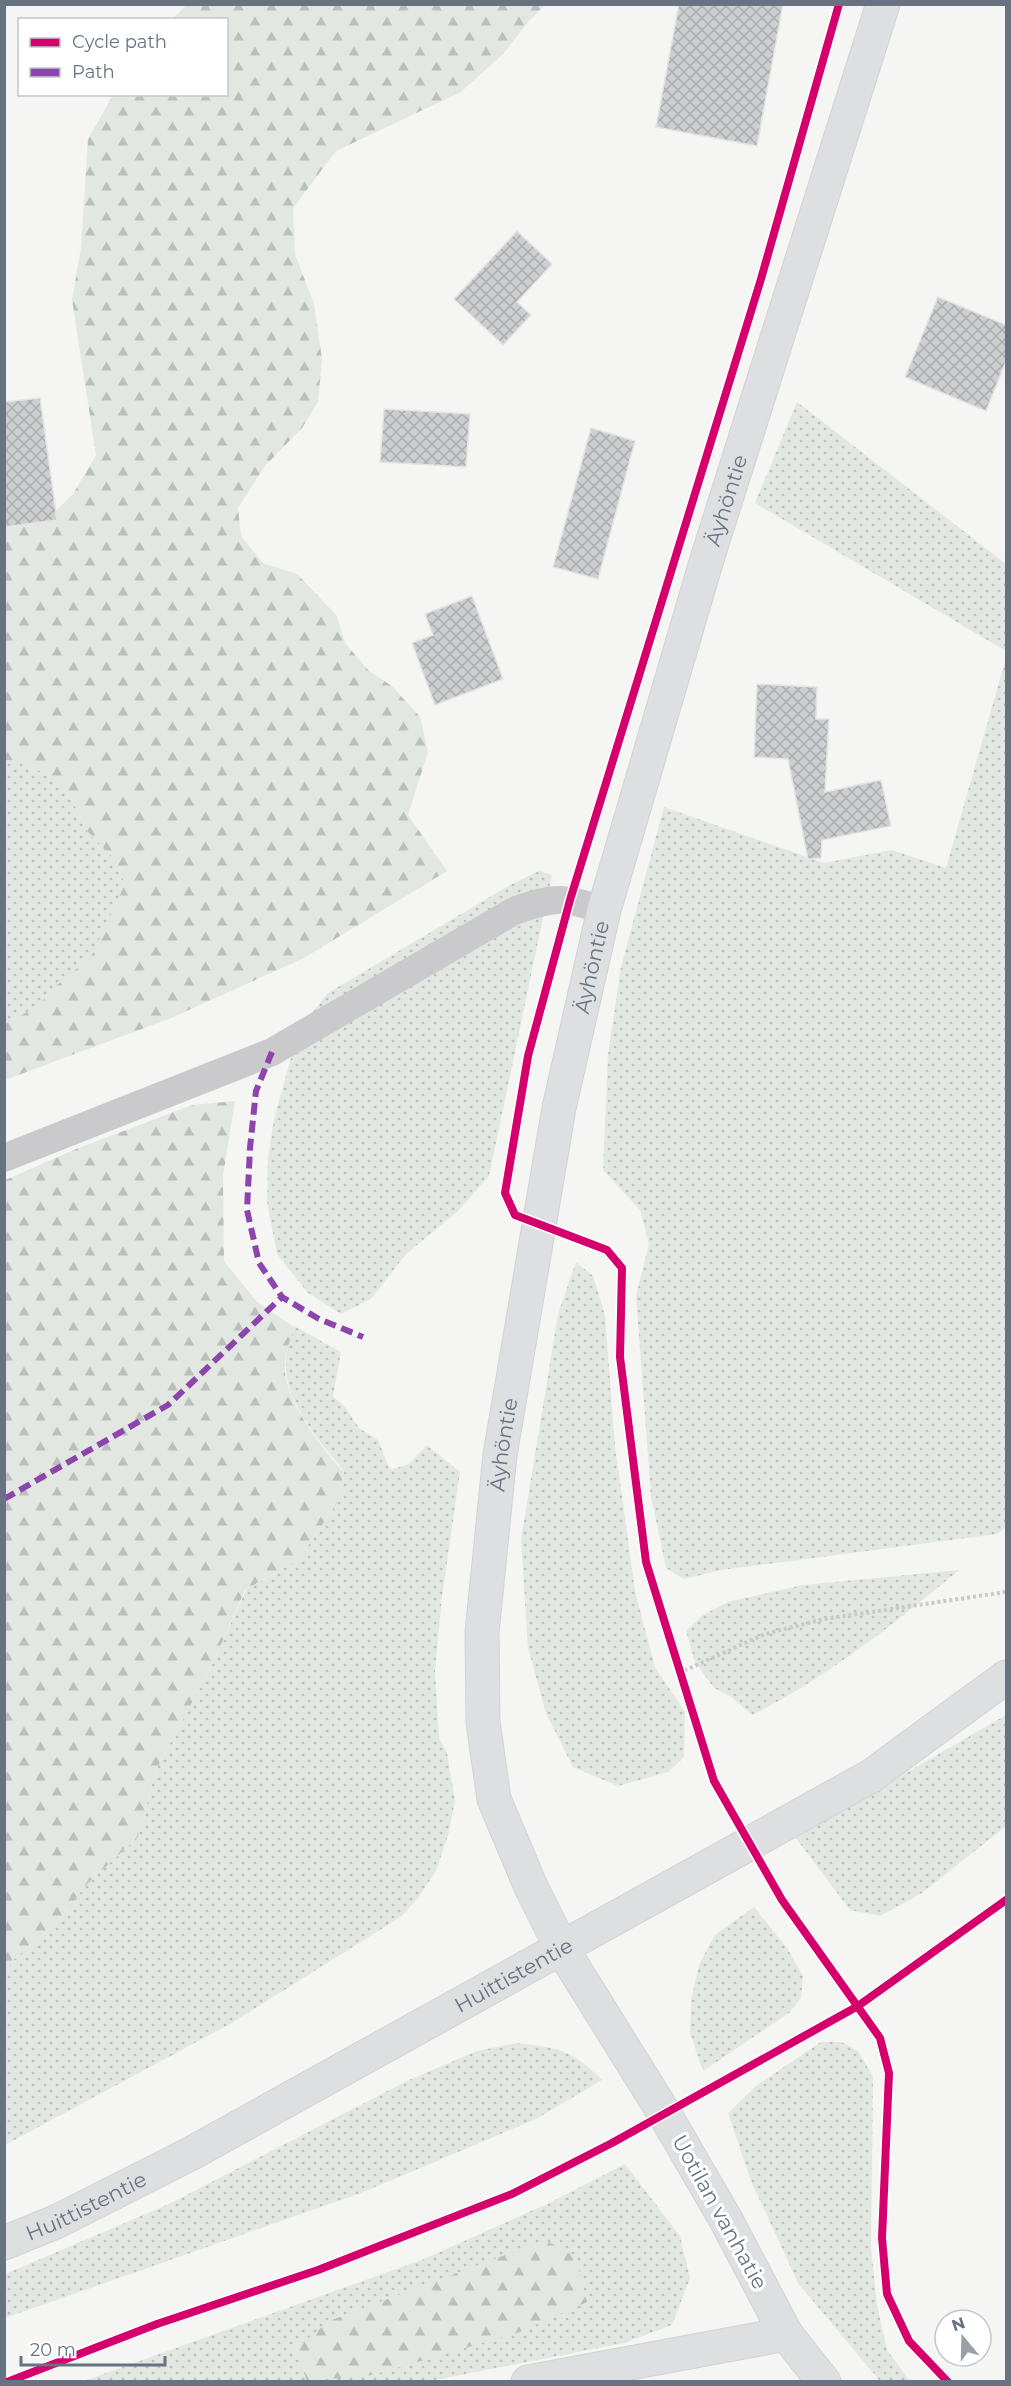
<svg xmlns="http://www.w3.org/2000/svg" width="1011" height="2386" viewBox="0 0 1011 2386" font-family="Montserrat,sans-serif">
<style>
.grass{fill:url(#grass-dots)}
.forest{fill:url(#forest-firs)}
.building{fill:url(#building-cross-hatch);stroke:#e4e4e4;stroke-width:1.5}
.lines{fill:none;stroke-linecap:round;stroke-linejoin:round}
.secondary-casing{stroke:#d2d2d3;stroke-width:35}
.highway-casing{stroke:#d2d2d2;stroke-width:35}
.path{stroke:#c8c9ca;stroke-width:4;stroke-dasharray:3 3;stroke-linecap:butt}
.lane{stroke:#cacacc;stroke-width:28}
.secondary{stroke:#dedfe0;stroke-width:33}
.highway{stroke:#dedfe0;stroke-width:33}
.quiet{stroke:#8e44ad;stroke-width:6;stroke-dasharray:12 6;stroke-linecap:butt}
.cycleway-casing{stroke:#fff;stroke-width:11}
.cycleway{stroke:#d6006c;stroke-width:8}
.labels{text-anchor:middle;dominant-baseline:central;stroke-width:6;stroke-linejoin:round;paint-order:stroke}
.street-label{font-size:21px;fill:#677382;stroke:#fff}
</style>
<defs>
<pattern id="grass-dots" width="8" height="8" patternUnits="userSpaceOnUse" patternTransform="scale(1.5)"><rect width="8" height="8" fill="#e3e7e2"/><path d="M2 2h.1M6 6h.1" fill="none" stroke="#bcc0bd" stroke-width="1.8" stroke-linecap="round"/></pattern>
<pattern id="forest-firs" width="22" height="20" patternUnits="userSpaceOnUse" patternTransform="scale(1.5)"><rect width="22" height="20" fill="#e3e7e2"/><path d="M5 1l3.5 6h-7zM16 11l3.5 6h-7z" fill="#bcc0bd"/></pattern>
<pattern id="building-cross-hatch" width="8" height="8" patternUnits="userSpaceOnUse" patternTransform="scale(1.5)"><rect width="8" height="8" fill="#cdced0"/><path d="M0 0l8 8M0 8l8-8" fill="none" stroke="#aaacae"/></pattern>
</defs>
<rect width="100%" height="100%" fill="#f5f5f4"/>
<g class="grass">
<path d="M 797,402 L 1006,564 L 1006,651 L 755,503 Z"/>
<path d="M 1006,658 L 1006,1527 L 997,1534 L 721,1570 L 684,1579 L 666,1568 L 651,1496 L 636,1296 L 649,1244 L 640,1210 L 603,1170 L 608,1055 L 621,967 L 664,807 L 824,863 L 892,850 L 946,868 Z"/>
<path d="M 5,760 L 24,761 L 65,786 L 88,832 L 113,857 L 125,884 L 92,957 L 57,985 L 38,1006 L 5,1024 Z"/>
<path d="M 539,871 L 552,875 L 489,1176 L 458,1211 L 406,1254 L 371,1299 L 341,1314 L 308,1293 L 277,1254 L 267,1202 L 268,1158 L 274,1119 L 299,1029 L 328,993 L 510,885 Z"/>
<path d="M 576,1262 L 593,1276 L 605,1315 L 615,1446 L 635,1591 L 655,1667 L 685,1712 L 684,1757 L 668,1772 L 618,1786 L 573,1767 L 546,1713 L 528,1648 L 521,1540 L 558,1314 Z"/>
<path d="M 294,1326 L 341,1352 L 333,1396 L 345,1407 L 359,1428 L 378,1440 L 390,1470 L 409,1464 L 427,1445 L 460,1472 L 442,1597 L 435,1671 L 439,1738 L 447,1753 L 455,1800 L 449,1832 L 436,1871 L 418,1898 L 402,1916 L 230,2024 L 5,2145 L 4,1973 L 12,1961 L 54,1925 L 87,1884 L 138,1837 L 156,1770 L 213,1663 L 246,1590 L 299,1559 L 339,1500 L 344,1471 C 321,1444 283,1400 286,1362 C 286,1351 291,1338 294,1326 Z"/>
<path d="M 959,1570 C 894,1624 828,1677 752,1715 L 730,1696 L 714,1688 L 695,1662 L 686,1631 L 703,1615 L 728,1602 L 803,1585 Z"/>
<path d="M 1006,1715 L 1006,1826 L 922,1893 L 880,1916 L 850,1910 L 795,1837 Z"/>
<path d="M 754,1907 L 787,1948 L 803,1976 L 801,1998 L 789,2013 L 703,2071 L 690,2033 L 691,2001 L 699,1965 L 715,1935 Z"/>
<path d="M 821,2042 L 841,2042 L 858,2051 L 873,2077 L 871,2248 L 877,2305 L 887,2350 L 910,2381 L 880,2381 L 798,2283 L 751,2181 L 728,2113 L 757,2085 Z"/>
<path d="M 516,2043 C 559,2048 571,2049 602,2080 L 536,2119 L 361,2193 L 5,2318 L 5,2274 L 169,2204 L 409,2080 L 477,2051 Z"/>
<path d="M 625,2164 L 680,2236 L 690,2278 L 672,2325 L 624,2343 L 430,2381 L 81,2382 L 424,2259 L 547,2204 Z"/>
</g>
<g class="forest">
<path d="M 187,5 L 545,5 L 528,22 L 504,53 L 461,92 L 336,151 L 293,208 L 295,254 L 314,304 L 322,359 L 318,402 L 302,428 L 265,466 L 238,508 L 241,536 L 263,563 L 297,574 L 337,616 L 345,643 L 369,671 L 392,686 L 420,717 L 428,752 L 408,815 L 447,871 L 304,958 L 171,1018 L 5,1080 L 5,1024 L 38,1006 L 57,985 L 91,957 L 125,884 L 113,857 L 88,832 L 65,786 L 24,762 L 4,760 L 5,524 L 50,517 L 73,494 L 96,455 L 72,300 L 81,247 L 88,139 L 113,95 L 226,94 L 226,20 L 172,19 Z"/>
<path d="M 235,1101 L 223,1176 L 224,1261 L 257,1302 L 294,1327 C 291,1338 286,1351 285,1363 C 281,1396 322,1449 344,1472 L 339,1500 L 299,1559 L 245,1590 L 213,1663 L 156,1770 L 138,1837 L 87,1884 L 54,1925 L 12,1961 L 5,1973 L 5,1180 L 76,1149 L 192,1105 Z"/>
<path d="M 545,2240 L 576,2257 L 587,2302 L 517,2333 L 373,2375 L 307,2381 L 295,2349 L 329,2321 Z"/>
</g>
<g class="building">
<path d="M 679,4 L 783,4 L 757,146 L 656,127 Z"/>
<path d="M 517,231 L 552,264 L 517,302 L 531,315 L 503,345 L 454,299 Z"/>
<path d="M 938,297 L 1006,325 L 1006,361 L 986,411 L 905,377 Z"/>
<path d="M 40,398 L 57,520 L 4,527 L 4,402 Z"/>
<path d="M 384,409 L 470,414 L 466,467 L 380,462 Z"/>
<path d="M 591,428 L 635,441 L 598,579 L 553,567 Z"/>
<path d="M 472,596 L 503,679 L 435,705 L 412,643 L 433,635 L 425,614 Z"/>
<path d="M 757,684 L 817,687 L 816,719 L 829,719 L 825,792 L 881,780 L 891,826 L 822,840 L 821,858 L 808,859 L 788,759 L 754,757 Z"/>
</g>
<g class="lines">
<defs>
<g id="secondary">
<path d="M 528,2382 L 786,2334"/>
<path id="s1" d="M 824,2382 L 786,2334 L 726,2220 L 664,2113 L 562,1949 L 531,1887 L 494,1799 L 483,1722 L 482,1632 L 500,1455 L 559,1108 L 604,910 L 707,559 L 883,4"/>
</g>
<g id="highway">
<path id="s2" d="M 4,2243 L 58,2221 L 192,2153 L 871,1776 L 1006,1677"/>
</g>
</defs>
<use href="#secondary" class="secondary-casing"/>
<use href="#highway" class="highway-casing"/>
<path class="path" d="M 679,1673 L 765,1634 L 824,1619 L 1006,1592"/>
<path class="lane" d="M 4,1158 L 272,1052 L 514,911 C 557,896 561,897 604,910"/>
<use href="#secondary" class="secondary"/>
<use href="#highway" class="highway"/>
<g class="quiet">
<path d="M 272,1052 L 256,1091 L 250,1148 L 247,1210 L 259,1263 L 282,1297 L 319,1319 L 363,1337"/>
<path d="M 4,1499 L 168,1405 L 282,1297"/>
</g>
<defs>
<g id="cycleway">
<path d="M 839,4 L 761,279 L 570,900 L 528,1056 L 505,1193 L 515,1215 L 607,1250 L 622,1268 L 620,1357 L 646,1562 L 714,1781 L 782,1900 L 880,2038 L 889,2073 L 882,2238 L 887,2294 L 909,2341 L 948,2382"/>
<path d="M 7,2382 L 157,2324 L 318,2270 L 512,2194 L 612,2143 L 858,2006 L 1006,1900"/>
</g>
</defs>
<use href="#cycleway" class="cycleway-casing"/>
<use href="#cycleway" class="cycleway"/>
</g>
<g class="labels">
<g class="street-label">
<text stroke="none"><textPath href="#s1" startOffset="2000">Äyhöntie</textPath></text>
<text stroke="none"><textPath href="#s1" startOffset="1514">Äyhöntie</textPath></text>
<text stroke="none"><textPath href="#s1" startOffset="1028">Äyhöntie</textPath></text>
<text stroke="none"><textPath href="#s2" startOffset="576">Huittistentie</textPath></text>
<text stroke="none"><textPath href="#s2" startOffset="90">Huittistentie</textPath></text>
<text transform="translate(720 2212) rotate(61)">Uotilan vanhatie</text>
</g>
</g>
<rect width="1011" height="2386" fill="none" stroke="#677382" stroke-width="12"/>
<rect x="18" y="18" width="210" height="78" fill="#ffffff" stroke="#c2c7cd" stroke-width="1.5"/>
<rect x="30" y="38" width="30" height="9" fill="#d6006c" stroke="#c2c7cd" stroke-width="1.5"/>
<text x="72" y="48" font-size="18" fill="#677382">Cycle path</text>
<rect x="30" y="68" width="30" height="9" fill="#8e44ad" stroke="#c2c7cd" stroke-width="1.5"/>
<text x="72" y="78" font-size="18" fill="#677382">Path</text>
<g transform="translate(963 2338) rotate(341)"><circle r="28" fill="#ffffff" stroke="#c2c7cd" stroke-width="1.5"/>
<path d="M0-4.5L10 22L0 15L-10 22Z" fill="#99a0aa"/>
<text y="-9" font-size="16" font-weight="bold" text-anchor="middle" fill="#677382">N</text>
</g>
<path d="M21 2356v9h144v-9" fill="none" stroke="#677382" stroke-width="3"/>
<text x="30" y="2356" font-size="18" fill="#677382" stroke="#ffffff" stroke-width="4.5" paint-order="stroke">20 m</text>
</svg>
